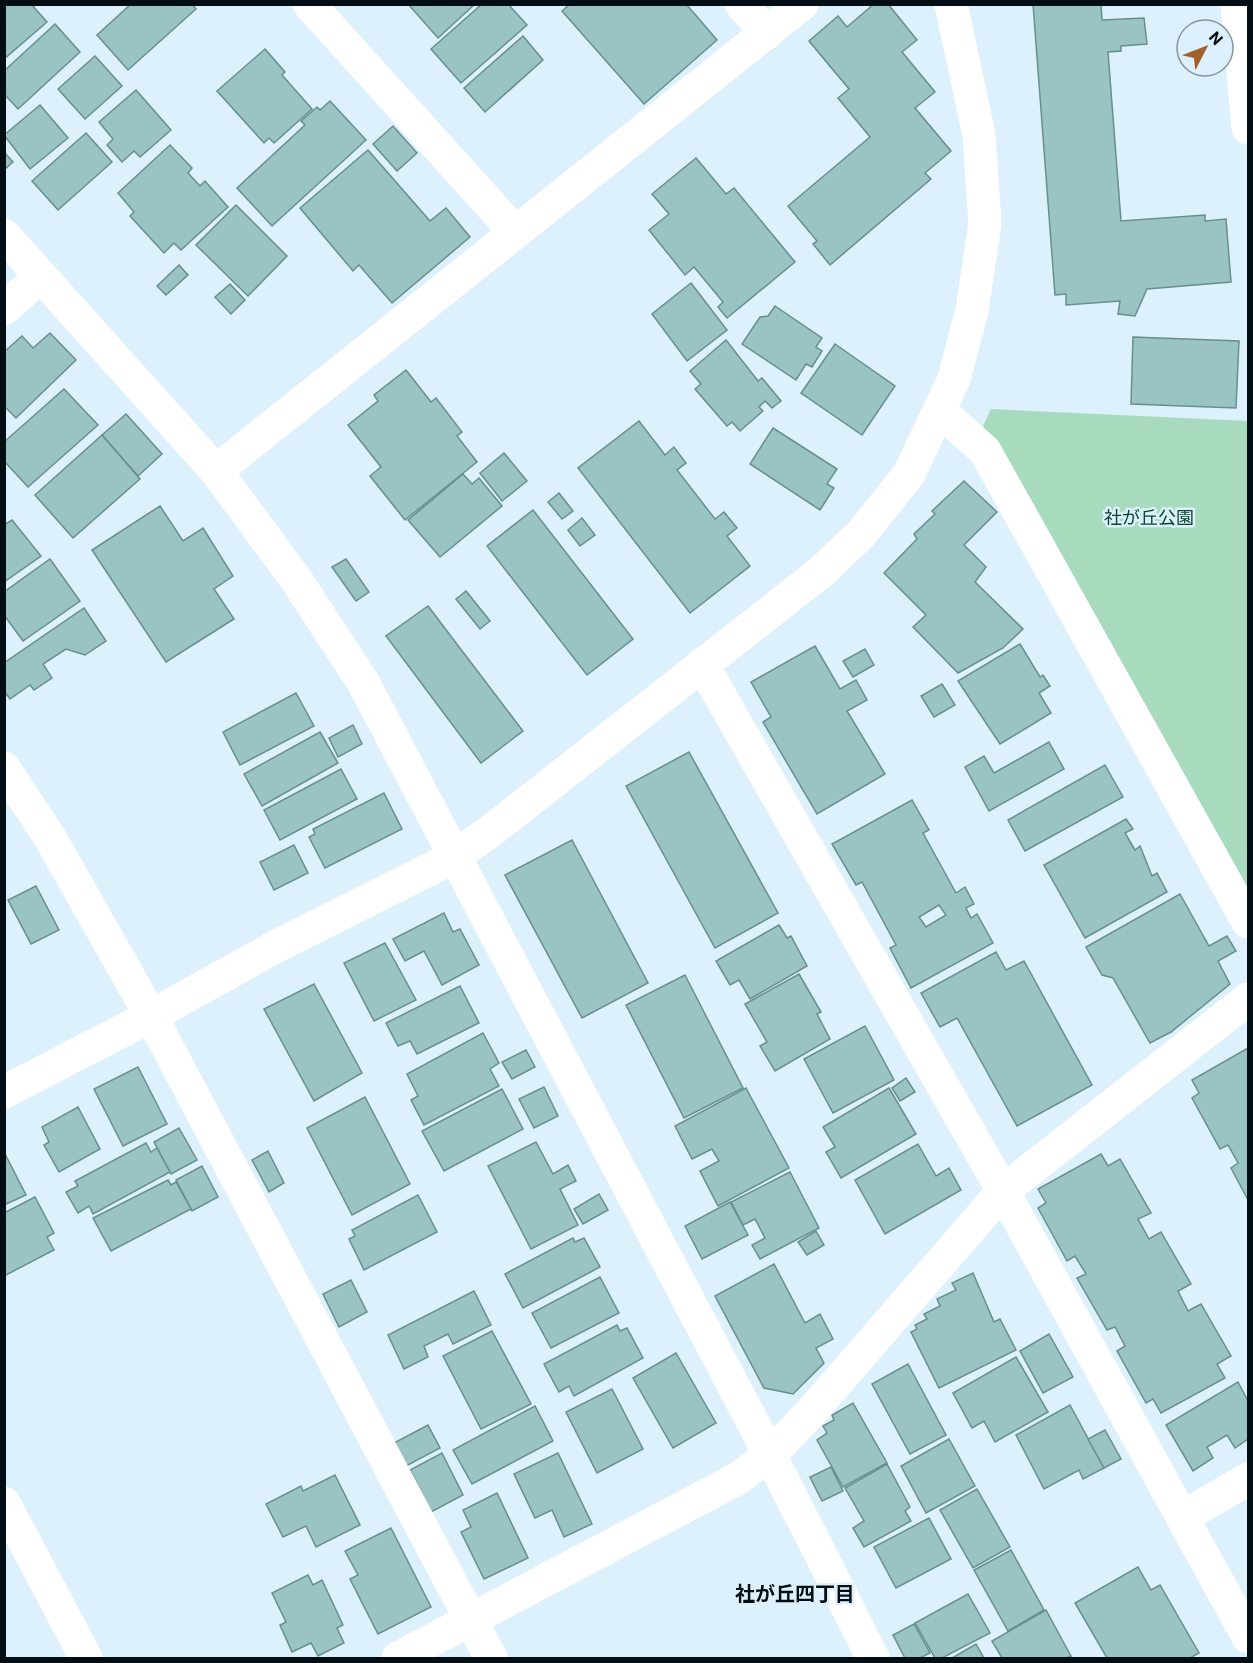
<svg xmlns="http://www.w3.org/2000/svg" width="1253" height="1663" viewBox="0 0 1253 1663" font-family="Roboto,'Noto Sans JP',sans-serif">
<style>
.green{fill:#a8dbbe}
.building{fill:#9ac4c3;stroke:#668f8e;stroke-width:1.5;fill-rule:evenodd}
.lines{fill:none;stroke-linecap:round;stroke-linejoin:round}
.minor{stroke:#fff;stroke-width:33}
.tertiary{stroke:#fff;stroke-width:33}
.labels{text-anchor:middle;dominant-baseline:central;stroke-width:5;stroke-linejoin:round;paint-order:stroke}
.park-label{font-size:18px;fill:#06452c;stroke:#dcf1fc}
.neighbourhood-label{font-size:20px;font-weight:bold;fill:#030e14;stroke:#dcf1fc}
</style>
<rect width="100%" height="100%" fill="#dcf1fc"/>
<path class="green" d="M 991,409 L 1248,421 L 1248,896 L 983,426 Z"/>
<g class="building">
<path d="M 4,4 L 31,4 L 47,22 L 4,59 Z"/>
<path d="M 131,4 L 192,4 L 196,9 L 128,70 L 97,35 Z"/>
<path d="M 408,4 L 475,4 L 438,38 Z"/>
<path d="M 482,4 L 508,4 L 527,25 L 461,83 L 431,49 Z"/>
<path d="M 570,4 L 686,4 L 717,40 L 644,104 L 562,11 Z"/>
<path d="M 874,4 L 888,4 L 917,40 L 902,52 L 935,92 L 915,108 L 951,151 L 925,173 L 931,179 L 830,265 L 813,244 L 817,241 L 788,206 L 870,137 L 838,98 L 849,89 L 809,41 L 838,16 L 847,27 Z"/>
<path d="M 1033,4 L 1101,4 L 1102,20 L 1144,18 L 1147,44 L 1121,46 L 1121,51 L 1108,52 L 1121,221 L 1205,215 L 1205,221 L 1226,219 L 1231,282 L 1147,289 L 1135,316 L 1118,314 L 1120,301 L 1066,305 L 1066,294 L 1055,295 Z"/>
<path d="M 55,24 L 80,52 L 18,109 L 4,94 L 4,71 Z"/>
<path d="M 523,36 L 543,60 L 485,112 L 464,88 Z"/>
<path d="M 265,49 L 285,72 L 282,75 L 312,109 L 274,143 L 269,138 L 264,143 L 217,91 Z"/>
<path d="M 95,56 L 122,86 L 85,119 L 58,89 Z"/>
<path d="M 136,90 L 171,130 L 140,157 L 134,151 L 122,162 L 107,145 L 113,139 L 99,122 Z"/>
<path d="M 330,101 L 366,140 L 272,226 L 237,188 L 305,125 L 301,121 L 317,107 L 320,110 Z"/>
<path d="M 40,105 L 68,138 L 30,169 L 4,135 Z"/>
<path d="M 393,126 L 417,153 L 397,171 L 373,144 Z"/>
<path d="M 86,133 L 112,162 L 58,210 L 32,181 Z"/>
<path d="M 170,145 L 192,168 L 188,173 L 200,186 L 205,181 L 228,207 L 181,250 L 174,243 L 164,253 L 130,216 L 134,212 L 118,193 Z"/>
<path d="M 368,150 L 430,221 L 446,208 L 470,237 L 392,303 L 359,265 L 353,271 L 300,208 Z"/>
<path d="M 4,152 L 13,162 L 4,170 Z"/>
<path d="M 696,158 L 726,194 L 734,188 L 795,262 L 727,318 L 718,307 L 723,302 L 694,267 L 685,275 L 649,230 L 669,214 L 652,194 Z"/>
<path d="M 236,205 L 287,256 L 248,296 L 196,245 Z"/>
<path d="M 179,265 L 188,275 L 166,295 L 157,286 Z"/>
<path d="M 691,283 L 727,330 L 687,361 L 652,314 Z"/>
<path d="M 230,284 L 245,300 L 231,314 L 215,297 Z"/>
<path d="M 775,306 L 822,338 L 816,347 L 822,351 L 812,367 L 806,364 L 796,380 L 742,344 L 760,317 L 768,316 Z"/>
<path d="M 50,333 L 76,360 L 16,418 L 4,406 L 4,352 L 22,336 L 33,348 Z"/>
<path d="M 1133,337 L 1239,341 L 1236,408 L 1131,404 Z"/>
<path d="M 726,340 L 758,381 L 762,378 L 781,401 L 772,408 L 765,401 L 759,407 L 763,411 L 740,431 L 732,422 L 727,426 L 695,389 L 701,384 L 690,371 Z"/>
<path d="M 835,344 L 895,386 L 862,435 L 801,393 Z"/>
<path d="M 406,370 L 431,402 L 436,398 L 462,432 L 457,436 L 477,462 L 405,520 L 370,476 L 381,467 L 348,425 L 378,401 L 374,395 Z"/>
<path d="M 64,389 L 98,425 L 28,487 L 4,461 L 4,442 Z"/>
<path d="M 126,414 L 162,454 L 138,476 L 102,435 Z"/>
<path d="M 639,421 L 665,455 L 674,447 L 686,463 L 677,470 L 715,519 L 724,512 L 737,528 L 727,536 L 750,566 L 690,613 L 578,468 Z"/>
<path d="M 773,428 L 837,469 L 827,484 L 834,488 L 820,510 L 750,464 Z"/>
<path d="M 102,435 L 140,479 L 73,538 L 35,495 Z"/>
<path d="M 504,453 L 527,481 L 502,501 L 480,473 Z"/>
<path d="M 463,474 L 472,484 L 479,478 L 502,506 L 440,557 L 408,520 Z"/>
<path d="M 964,481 L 997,512 L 964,545 L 986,567 L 975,582 L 1023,629 L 1003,648 L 958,673 L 913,627 L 926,615 L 884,573 L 917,539 L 914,534 L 935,514 L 932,511 Z"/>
<path d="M 559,493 L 573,511 L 562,519 L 548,502 Z"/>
<path d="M 160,506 L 183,541 L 203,528 L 233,576 L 214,589 L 234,619 L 166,662 L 92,550 Z"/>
<path d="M 533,510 L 633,639 L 587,675 L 487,546 Z"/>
<path d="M 582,518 L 595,535 L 580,546 L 568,530 Z"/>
<path d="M 12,520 L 41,556 L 4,582 L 4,525 Z"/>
<path d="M 50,559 L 80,601 L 23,641 L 4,615 L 4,592 Z"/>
<path d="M 346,559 L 369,592 L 356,601 L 332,567 Z"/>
<path d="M 466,591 L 490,621 L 480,629 L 456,599 Z"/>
<path d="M 428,606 L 523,731 L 481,763 L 386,636 Z"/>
<path d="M 84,608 L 106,641 L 85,655 L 66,649 L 43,664 L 52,678 L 34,690 L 30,685 L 10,699 L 4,691 L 4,663 Z"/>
<path d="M 1020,644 L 1040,677 L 1043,675 L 1050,686 L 1039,693 L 1051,713 L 1000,744 L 958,681 Z"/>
<path d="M 815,646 L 840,689 L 856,680 L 867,700 L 847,711 L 885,774 L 817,814 L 763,722 L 771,717 L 751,682 Z"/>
<path d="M 865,649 L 874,665 L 853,677 L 843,661 Z"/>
<path d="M 942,684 L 955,705 L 934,717 L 921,696 Z"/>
<path d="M 296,693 L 314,726 L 240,765 L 223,732 Z"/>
<path d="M 353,725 L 362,744 L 338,757 L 329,738 Z"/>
<path d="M 320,732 L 338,763 L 262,806 L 244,774 Z"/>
<path d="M 1049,742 L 1064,769 L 989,811 L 965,767 L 984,756 L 994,773 Z"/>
<path d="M 689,752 L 778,913 L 715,948 L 626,786 Z"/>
<path d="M 1105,765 L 1123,797 L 1025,851 L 1008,820 Z"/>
<path d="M 341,769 L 357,799 L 280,840 L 264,810 Z"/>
<path d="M 384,793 L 402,829 L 325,868 L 309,837 L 315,834 L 313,829 Z"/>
<path d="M 912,800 L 929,830 L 923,833 L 956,893 L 965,887 L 974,904 L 966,908 L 971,918 L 977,914 L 993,943 L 911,988 L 890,948 L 896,945 L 862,882 L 856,885 L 832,844 ZM 939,905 L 946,915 L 926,927 L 919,917 Z"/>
<path d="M 1126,819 L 1133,829 L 1125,833 L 1135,850 L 1140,846 L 1152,876 L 1157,873 L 1167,892 L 1085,938 L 1044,865 Z"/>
<path d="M 572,840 L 648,983 L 582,1018 L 505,875 Z"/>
<path d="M 294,845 L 308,873 L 274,890 L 260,862 Z"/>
<path d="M 36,886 L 59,930 L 31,944 L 8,900 Z"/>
<path d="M 1180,894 L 1209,946 L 1227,936 L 1236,951 L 1218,961 L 1230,984 L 1171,1032 L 1150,1043 L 1113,978 L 1102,975 L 1086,947 Z"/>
<path d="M 444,913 L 453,932 L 460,929 L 479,965 L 442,985 L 424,951 L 405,961 L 393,939 Z"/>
<path d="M 779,925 L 787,938 L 791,936 L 807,966 L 750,999 L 739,980 L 730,985 L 716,961 Z"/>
<path d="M 385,943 L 416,1000 L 374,1021 L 344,963 Z"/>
<path d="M 996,952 L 1006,970 L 1024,961 L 1092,1085 L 1017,1126 L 957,1018 L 940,1027 L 921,993 Z"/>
<path d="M 799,974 L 821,1012 L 817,1014 L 830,1039 L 775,1071 L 760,1046 L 767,1042 L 745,1004 Z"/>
<path d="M 685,975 L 743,1088 L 684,1118 L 626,1005 Z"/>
<path d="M 314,984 L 362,1073 L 314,1101 L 264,1009 Z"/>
<path d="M 460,986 L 479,1023 L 417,1054 L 410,1041 L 398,1046 L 386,1023 Z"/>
<path d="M 865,1026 L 894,1080 L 833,1113 L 804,1059 Z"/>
<path d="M 483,1033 L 499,1063 L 490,1069 L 499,1086 L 424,1125 L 411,1100 L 418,1096 L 407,1074 Z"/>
<path d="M 1248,1048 L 1248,1200 L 1231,1168 L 1238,1163 L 1228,1145 L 1220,1149 L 1192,1098 L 1199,1093 L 1192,1080 Z"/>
<path d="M 526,1050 L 535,1067 L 512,1079 L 502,1062 Z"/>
<path d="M 138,1067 L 167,1124 L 123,1146 L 94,1089 Z"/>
<path d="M 906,1078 L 915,1092 L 900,1101 L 892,1088 Z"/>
<path d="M 544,1087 L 558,1116 L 534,1128 L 519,1099 Z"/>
<path d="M 746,1088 L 789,1168 L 718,1206 L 700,1171 L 719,1161 L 712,1149 L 692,1159 L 675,1126 Z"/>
<path d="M 889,1088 L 916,1134 L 841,1178 L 826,1152 L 835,1147 L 823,1127 Z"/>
<path d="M 502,1089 L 523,1129 L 444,1171 L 422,1131 Z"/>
<path d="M 365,1097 L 410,1184 L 352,1215 L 307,1128 Z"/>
<path d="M 78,1107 L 100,1149 L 59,1172 L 44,1145 L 49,1142 L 42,1127 Z"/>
<path d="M 179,1128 L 197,1160 L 171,1174 L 154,1142 Z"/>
<path d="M 536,1142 L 553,1174 L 568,1165 L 576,1181 L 560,1189 L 578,1225 L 531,1249 L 488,1166 Z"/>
<path d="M 146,1143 L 151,1152 L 157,1148 L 170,1172 L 93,1214 L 89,1206 L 78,1213 L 66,1192 L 78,1186 L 75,1181 Z"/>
<path d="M 918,1144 L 936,1176 L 949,1168 L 961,1190 L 885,1234 L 855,1180 Z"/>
<path d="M 268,1151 L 284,1183 L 269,1192 L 252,1160 Z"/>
<path d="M 4,1152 L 26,1195 L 4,1205 Z"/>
<path d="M 1101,1154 L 1108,1166 L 1120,1159 L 1151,1213 L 1138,1219 L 1149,1239 L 1161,1232 L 1191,1284 L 1178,1291 L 1188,1311 L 1201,1304 L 1231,1356 L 1217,1364 L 1225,1378 L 1161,1413 L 1153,1399 L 1146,1403 L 1117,1351 L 1125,1346 L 1115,1327 L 1107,1330 L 1077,1278 L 1086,1274 L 1075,1256 L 1067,1261 L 1038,1208 L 1046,1203 L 1038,1189 Z"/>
<path d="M 202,1166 L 218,1197 L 192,1211 L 176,1180 Z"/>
<path d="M 790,1172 L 819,1228 L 760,1259 L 752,1245 L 765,1238 L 755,1219 L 743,1225 L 731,1202 Z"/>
<path d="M 168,1180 L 171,1185 L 176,1182 L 191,1209 L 111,1251 L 93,1218 Z"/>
<path d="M 599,1194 L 608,1210 L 583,1224 L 574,1209 Z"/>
<path d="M 418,1195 L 437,1232 L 364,1270 L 349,1239 L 355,1236 L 352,1230 Z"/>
<path d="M 35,1197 L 54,1233 L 47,1237 L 54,1250 L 4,1276 L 4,1213 Z"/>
<path d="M 730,1202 L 748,1235 L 702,1259 L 685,1226 Z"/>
<path d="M 816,1231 L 824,1245 L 807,1255 L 798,1242 Z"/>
<path d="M 573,1238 L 575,1242 L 584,1238 L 600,1267 L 523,1308 L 505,1274 Z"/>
<path d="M 774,1264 L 805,1323 L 820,1314 L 833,1339 L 816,1348 L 824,1363 L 793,1394 L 764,1388 L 715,1296 Z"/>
<path d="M 973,1273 L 994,1322 L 1000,1319 L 1016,1350 L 939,1388 L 911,1332 L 917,1329 L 915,1325 L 927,1319 L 924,1314 L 940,1306 L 937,1299 L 956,1290 L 952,1283 Z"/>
<path d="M 600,1277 L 619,1313 L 551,1348 L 532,1313 Z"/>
<path d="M 351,1280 L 367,1312 L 339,1327 L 323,1294 Z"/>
<path d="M 474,1291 L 491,1325 L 453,1344 L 448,1334 L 424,1346 L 428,1357 L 404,1369 L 388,1335 Z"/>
<path d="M 617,1325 L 620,1331 L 627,1328 L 643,1358 L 574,1396 L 569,1386 L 559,1392 L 544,1364 Z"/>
<path d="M 492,1331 L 531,1404 L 481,1429 L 443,1356 Z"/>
<path d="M 1049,1334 L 1073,1377 L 1043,1393 L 1020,1351 Z"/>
<path d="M 676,1353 L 716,1423 L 673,1448 L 633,1378 Z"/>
<path d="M 1016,1357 L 1048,1412 L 995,1442 L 984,1421 L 972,1428 L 953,1393 Z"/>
<path d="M 908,1364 L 946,1435 L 910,1454 L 872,1384 Z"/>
<path d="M 1238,1382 L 1248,1401 L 1248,1439 L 1235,1448 L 1227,1435 L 1207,1447 L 1213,1458 L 1193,1471 L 1166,1425 Z"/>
<path d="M 612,1389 L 643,1449 L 597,1473 L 566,1412 Z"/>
<path d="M 853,1403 L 887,1463 L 843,1487 L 817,1440 L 827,1433 L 823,1426 L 834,1420 L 832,1415 Z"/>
<path d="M 1070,1405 L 1104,1468 L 1083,1479 L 1079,1470 L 1044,1489 L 1016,1435 Z"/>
<path d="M 535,1406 L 553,1441 L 472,1484 L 453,1450 Z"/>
<path d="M 428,1425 L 440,1448 L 406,1466 L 394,1443 Z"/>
<path d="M 1105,1430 L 1121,1459 L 1104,1468 L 1088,1439 Z"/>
<path d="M 949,1439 L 975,1486 L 926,1513 L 901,1466 Z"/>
<path d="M 442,1453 L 463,1495 L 431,1512 L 410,1470 Z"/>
<path d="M 558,1453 L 592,1524 L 564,1537 L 552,1510 L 535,1518 L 514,1474 Z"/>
<path d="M 887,1464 L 910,1507 L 905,1511 L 911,1521 L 864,1547 L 853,1528 L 864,1521 L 845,1488 Z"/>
<path d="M 831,1467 L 843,1491 L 822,1501 L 810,1477 Z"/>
<path d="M 335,1475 L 360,1525 L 316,1547 L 306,1526 L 283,1537 L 266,1504 L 301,1486 L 303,1491 Z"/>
<path d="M 977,1489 L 1010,1547 L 973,1568 L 940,1510 Z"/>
<path d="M 497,1493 L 528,1558 L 484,1579 L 461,1532 L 471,1527 L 463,1510 Z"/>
<path d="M 929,1518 L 951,1559 L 896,1588 L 874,1547 Z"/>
<path d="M 391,1528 L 431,1607 L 378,1634 L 350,1579 L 358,1575 L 345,1551 Z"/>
<path d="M 1011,1550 L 1044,1610 L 1008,1631 L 974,1570 Z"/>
<path d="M 1138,1567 L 1151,1590 L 1160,1585 L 1199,1653 L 1190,1658 L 1107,1658 L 1075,1603 Z"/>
<path d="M 308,1575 L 313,1585 L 322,1580 L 343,1625 L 337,1628 L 344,1643 L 318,1656 L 311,1643 L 292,1652 L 280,1625 L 286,1622 L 272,1593 Z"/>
<path d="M 968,1594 L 990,1633 L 942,1658 L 935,1658 L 915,1623 Z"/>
<path d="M 1046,1610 L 1071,1656 L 1066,1658 L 1002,1658 L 992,1641 Z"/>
<path d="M 914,1624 L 930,1653 L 920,1658 L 905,1658 L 893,1635 Z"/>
<path d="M 976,1644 L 984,1658 L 952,1658 Z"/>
</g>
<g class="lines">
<g class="minor">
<path d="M 309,4 L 515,232"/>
<path d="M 741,4 L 767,33"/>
<path d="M 1237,4 L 1248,128"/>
<path d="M 4,235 L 216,471 L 295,578 L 363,682 L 770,1455 L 873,1658"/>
<path d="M 4,309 L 41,276"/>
<path d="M 939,410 L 985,451 L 1248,922"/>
<path d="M 216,471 L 802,4"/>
<path d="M 702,664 L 1003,1191 L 1248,1637"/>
<path d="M 4,768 L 49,836 L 151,1016 L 491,1658"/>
<path d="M 4,1503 L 86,1658"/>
<path d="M 1183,1517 L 1248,1479"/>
<path d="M 398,1658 L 737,1479 L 770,1455 L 813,1410 L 1003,1191 L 1248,999"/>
</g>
<path class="tertiary" d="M 4,1092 L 151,1016 L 275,947 L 454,857 L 492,830 L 821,572 L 862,533 L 909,474 L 954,379 L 972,310 L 985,224 L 979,135 L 951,4"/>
</g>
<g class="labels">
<g class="park-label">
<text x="1149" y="517">社が丘公園</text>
</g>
<g class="neighbourhood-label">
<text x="795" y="1594">社が丘四丁目</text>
</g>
</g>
<rect width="1253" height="1663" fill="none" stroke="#030e14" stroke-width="12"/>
<g transform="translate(1205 48) rotate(48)"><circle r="28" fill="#dcf1fc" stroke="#85969f" stroke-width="1.5"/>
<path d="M0-4.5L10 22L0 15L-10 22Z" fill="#a1602b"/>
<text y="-9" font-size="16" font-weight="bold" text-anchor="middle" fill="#030e14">N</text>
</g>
</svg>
